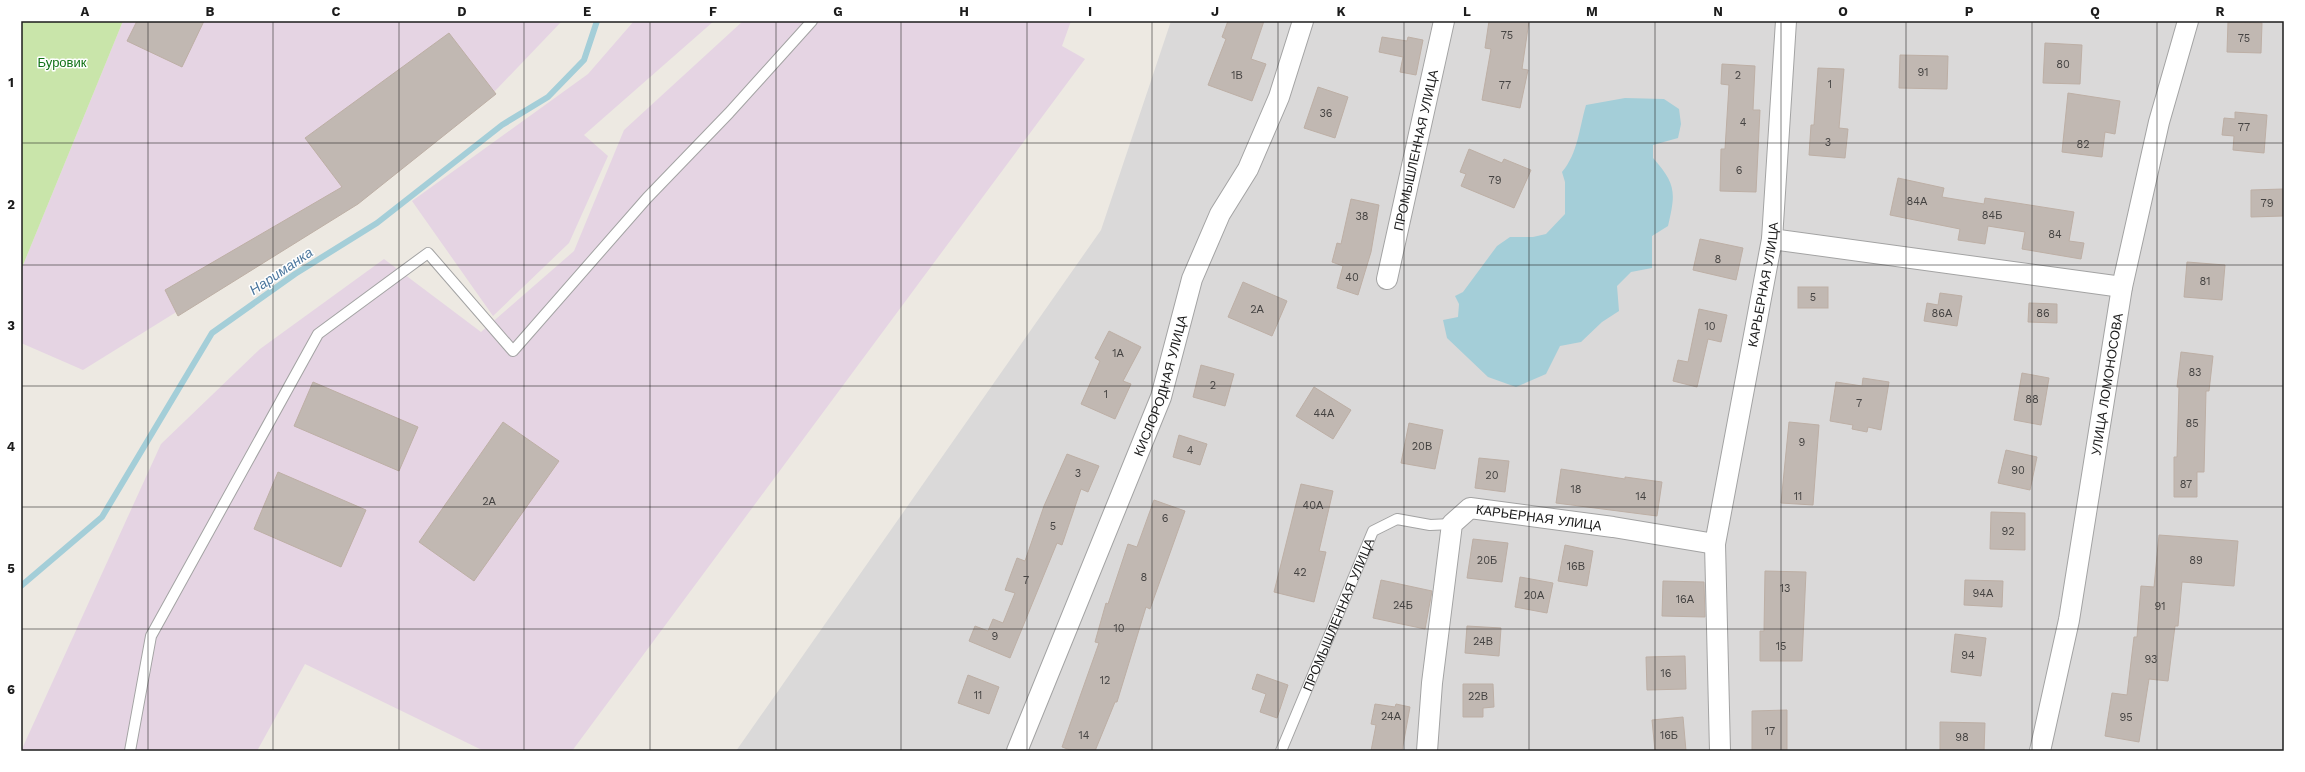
<svg xmlns="http://www.w3.org/2000/svg" width="2305" height="772" viewBox="0 0 2305 772" font-family="'Work Sans',sans-serif">
<style>
.residential{fill:#dad9d9}
.industrial{fill:#e5d4e3}
.grass{fill:#c9e5aa}
.water{fill:#a4ced8}
.lines{fill:none;stroke-linecap:round;stroke-linejoin:round}
.stream{stroke:#a4ced8;stroke-width:6}
.building{fill:#c1b8b2;stroke:#bdafa5}
.service-casing{stroke:#a3a3a3;stroke-width:12}
.minor-casing{stroke:#a3a3a3;stroke-width:22}
.service{stroke:#fff;stroke-width:10}
.minor{stroke:#fff;stroke-width:20}
.grid{fill:none;stroke:#1c1c1c;stroke-width:1;stroke-opacity:0.55}
.labels{text-anchor:middle;dominant-baseline:central;stroke-width:3;stroke-linejoin:round;paint-order:stroke}
.number-label{font-size:11px;fill:#454342}
.park-label{font-size:13px;fill:#117217;stroke:#fff}
.street-label{font-size:13px;fill:#1c1c1c;stroke:#fff}
.water-label{font-size:14px;font-style:italic;fill:#4c779e;stroke:#fff}
.neatline{fill:none;stroke:#1c1c1c;stroke-width:1.5}
.grid-label{font-size:13px;text-anchor:middle;font-weight:bold;fill:#1c1c1c}
</style>
<rect width="100%" height="100%" fill="#ede9e2"/>
<path class="residential" d="M 1171,21 L 2284,21 L 2284,751 L 736,751 L 1101,230 Z"/>
<g class="industrial">
<path d="M 123,21 L 562,21 L 495,91 L 355,201 L 83,370 L 21,343 L 21,270 Z"/>
<path d="M 634,21 L 714,21 L 584,135 L 608,156 L 569,243 L 493,316 L 412,201 L 588,74 Z"/>
<path d="M 743,21 L 1071,21 L 1062,46 L 1085,59 L 572,751 L 484,751 L 305,664 L 257,751 L 21,751 L 161,444 L 260,349 L 384,259 L 481,332 L 574,251 L 624,130 Z"/>
</g>
<path class="grass" d="M 21,21 L 123,21 L 21,270 Z"/>
<path class="water" d="M 1625,98 L 1664,99 L 1679,109 L 1681,124 L 1678,138 L 1653,145 L 1653,158 C 1676,184 1676,192 1668,226 L 1652,236 L 1652,268 L 1631,272 L 1617,286 L 1619,311 L 1602,322 L 1581,342 L 1560,346 L 1546,374 L 1516,387 L 1488,377 L 1447,338 L 1443,320 L 1458,317 L 1459,304 L 1455,296 L 1463,292 L 1497,246 L 1510,237 L 1533,237 L 1546,234 L 1565,214 L 1565,182 L 1562,172 C 1578,153 1579,129 1586,105 Z"/>
<g class="lines">
<path class="stream" d="M 21,586 L 102,517 L 212,333 L 295,274 L 377,223 L 502,125 L 548,97 L 584,60 L 597,21"/>
</g>
<g class="building">
<path d="M 137,21 L 204,21 L 182,67 L 127,41 Z"/>
<path d="M 1228,21 L 1264,21 L 1251,59 L 1266,64 L 1252,101 L 1208,85 L 1226,39 L 1222,37 Z"/>
<path d="M 1489,21 L 1529,21 L 1522,69 L 1528,70 L 1520,108 L 1482,100 L 1491,49 L 1485,48 Z"/>
<path d="M 2228,22 L 2262,23 L 2261,53 L 2227,52 Z"/>
<path d="M 449,33 L 496,94 L 358,204 L 178,316 L 165,290 L 342,187 L 305,138 Z"/>
<path d="M 1382,37 L 1407,41 L 1408,37 L 1423,40 L 1416,75 L 1400,72 L 1403,57 L 1379,52 Z"/>
<path d="M 2045,43 L 2082,45 L 2080,84 L 2043,83 Z"/>
<path d="M 1900,55 L 1948,56 L 1947,89 L 1899,88 Z"/>
<path d="M 1722,64 L 1755,66 L 1753,110 L 1760,110 L 1756,192 L 1720,191 L 1721,149 L 1725,149 L 1729,85 L 1721,84 Z"/>
<path d="M 1818,68 L 1844,69 L 1839,128 L 1848,129 L 1845,158 L 1809,155 L 1811,125 L 1814,125 Z"/>
<path d="M 1318,87 L 1348,97 L 1335,138 L 1304,128 Z"/>
<path d="M 2068,93 L 2120,101 L 2115,134 L 2105,132 L 2102,157 L 2062,152 Z"/>
<path d="M 2235,112 L 2267,115 L 2264,153 L 2233,150 L 2234,136 L 2222,135 L 2224,118 L 2235,119 Z"/>
<path d="M 1469,149 L 1502,163 L 1504,159 L 1531,170 L 1514,208 L 1461,186 L 1466,174 L 1460,172 Z"/>
<path d="M 1898,178 L 1944,188 L 1942,197 L 1984,204 L 1985,198 L 2074,212 L 2069,241 L 2084,243 L 2081,259 L 2022,249 L 2025,232 L 1988,226 L 1985,244 L 1958,240 L 1960,229 L 1890,215 Z"/>
<path d="M 2283,189 L 2283,216 L 2251,217 L 2251,190 Z"/>
<path d="M 1351,199 L 1379,205 L 1371,252 L 1358,295 L 1337,288 L 1343,266 L 1332,262 L 1337,243 L 1341,244 Z"/>
<path d="M 1700,239 L 1743,248 L 1736,280 L 1693,270 Z"/>
<path d="M 2187,262 L 2225,265 L 2222,300 L 2184,297 Z"/>
<path d="M 1243,282 L 1287,301 L 1272,336 L 1228,317 Z"/>
<rect x="1798" y="287" width="30" height="21"/>
<path d="M 1940,293 L 1962,296 L 1957,326 L 1924,321 L 1927,303 L 1938,305 Z"/>
<path d="M 2029,303 L 2057,304 L 2057,323 L 2028,322 Z"/>
<path d="M 1699,309 L 1727,315 L 1721,342 L 1708,339 L 1697,387 L 1673,381 L 1678,360 L 1688,362 Z"/>
<path d="M 1109,331 L 1141,347 L 1123,381 L 1131,384 L 1115,419 L 1081,404 L 1100,361 L 1095,358 Z"/>
<path d="M 2181,352 L 2213,356 L 2209,391 L 2206,391 L 2204,472 L 2197,472 L 2197,497 L 2174,497 L 2174,457 L 2177,457 L 2179,387 L 2177,387 Z"/>
<path d="M 1201,365 L 1234,374 L 1225,406 L 1193,397 Z"/>
<path d="M 2022,373 L 2049,378 L 2041,425 L 2014,420 Z"/>
<path d="M 1863,378 L 1889,382 L 1881,430 L 1868,427 L 1867,432 L 1852,429 L 1853,425 L 1830,421 L 1836,382 L 1862,386 Z"/>
<path d="M 313,382 L 418,427 L 399,471 L 294,426 Z"/>
<path d="M 1314,387 L 1351,410 L 1333,439 L 1296,416 Z"/>
<path d="M 503,422 L 559,461 L 474,581 L 419,542 Z"/>
<path d="M 1789,422 L 1819,425 L 1813,505 L 1781,503 Z"/>
<path d="M 1409,423 L 1443,430 L 1435,469 L 1401,463 Z"/>
<path d="M 1179,435 L 1207,444 L 1200,465 L 1173,457 Z"/>
<path d="M 2006,450 L 2037,457 L 2030,490 L 1998,483 Z"/>
<path d="M 1067,454 L 1099,466 L 1088,492 L 1081,489 L 1062,545 L 1057,543 L 1010,658 L 969,641 L 975,626 L 988,631 L 993,619 L 1003,623 L 1015,593 L 1005,590 L 1017,558 L 1025,561 L 1044,506 Z"/>
<path d="M 1479,458 L 1509,461 L 1505,492 L 1475,488 Z"/>
<path d="M 1561,469 L 1625,479 L 1625,477 L 1662,482 L 1657,516 L 1556,503 Z"/>
<path d="M 278,472 L 366,510 L 341,567 L 254,529 Z"/>
<path d="M 1301,484 L 1333,491 L 1319,551 L 1326,552 L 1314,602 L 1274,592 Z"/>
<path d="M 1154,500 L 1185,511 L 1150,609 L 1146,607 L 1117,702 L 1115,702 L 1095,751 L 1073,751 L 1062,747 L 1099,643 L 1095,642 L 1106,603 L 1108,604 L 1128,544 L 1137,547 Z"/>
<path d="M 1991,512 L 2025,513 L 2025,550 L 1990,549 Z"/>
<path d="M 2159,535 L 2238,541 L 2234,586 L 2182,582 L 2178,626 L 2175,626 L 2168,681 L 2149,679 L 2139,742 L 2105,736 L 2112,693 L 2127,695 L 2134,637 L 2137,637 L 2141,586 L 2154,587 Z"/>
<path d="M 1473,539 L 1508,543 L 1502,582 L 1467,578 Z"/>
<path d="M 1565,545 L 1593,551 L 1587,586 L 1558,581 Z"/>
<path d="M 1765,571 L 1806,572 L 1802,661 L 1760,661 L 1760,631 L 1764,631 Z"/>
<path d="M 1520,577 L 1553,583 L 1547,613 L 1515,607 Z"/>
<path d="M 1381,580 L 1432,591 L 1425,629 L 1373,618 Z"/>
<path d="M 1965,580 L 2003,581 L 2002,607 L 1964,605 Z"/>
<path d="M 1663,581 L 1704,582 L 1705,617 L 1662,616 Z"/>
<path d="M 1467,626 L 1501,628 L 1499,656 L 1465,653 Z"/>
<path d="M 1955,634 L 1986,638 L 1981,676 L 1951,672 Z"/>
<path d="M 1685,656 L 1686,689 L 1647,690 L 1646,657 Z"/>
<path d="M 1257,674 L 1288,685 L 1277,718 L 1260,712 L 1266,694 L 1252,689 Z"/>
<path d="M 968,675 L 999,687 L 989,714 L 958,703 Z"/>
<path d="M 1463,684 L 1493,684 L 1494,707 L 1483,708 L 1483,717 L 1463,717 Z"/>
<path d="M 1375,704 L 1395,707 L 1396,704 L 1410,707 L 1402,751 L 1371,751 L 1376,725 L 1371,724 Z"/>
<path d="M 1787,710 L 1787,751 L 1752,751 L 1752,711 Z"/>
<path d="M 1683,717 L 1686,751 L 1655,751 L 1652,720 Z"/>
<path d="M 1940,722 L 1985,723 L 1984,751 L 1940,751 Z"/>
</g>
<g class="lines">
<defs>
<g id="service">
<path d="M 130,751 L 151,636 L 318,334 L 428,253 L 513,351 L 647,198 L 729,113 L 812,21"/>
<path id="s1" d="M 1281,751 L 1373,531 L 1397,519 L 1430,525 L 1452,524"/>
</g>
<g id="minor">
<path d="M 1772,239 L 2122,287"/>
<path id="s2" d="M 1387,279 L 1444,21"/>
<path id="s3" d="M 1017,751 L 1161,397 L 1192,279 L 1220,214 L 1248,169 L 1279,97 L 1303,21"/>
<path id="s4" d="M 1427,751 L 1432,683 L 1452,524 L 1470,508 L 1613,527 L 1715,544"/>
<path id="s5" d="M 1720,751 L 1715,544 L 1772,239 L 1786,21"/>
<path id="s6" d="M 2040,751 L 2069,620 L 2122,287 L 2159,122 L 2188,21"/>
</g>
</defs>
<use href="#service" class="service-casing"/>
<use href="#minor" class="minor-casing"/>
<use href="#service" class="service"/>
<use href="#minor" class="minor"/>
</g>
<path class="grid" d="M 148,21 L 148,751M 273,21 L 273,751M 399,21 L 399,751M 524,21 L 524,751M 650,21 L 650,751M 776,21 L 776,751M 901,21 L 901,751M 1027,21 L 1027,751M 1152,21 L 1152,751M 1278,21 L 1278,751M 1404,21 L 1404,751M 1529,21 L 1529,751M 1655,21 L 1655,751M 1781,21 L 1781,751M 1906,21 L 1906,751M 2032,21 L 2032,751M 2157,21 L 2157,751M 21,143 L 2284,143M 21,265 L 2284,265M 21,386 L 2284,386M 21,507 L 2284,507M 21,629 L 2284,629"/>
<g class="labels">
<g class="number-label">
<text x="1507" y="35">75</text>
<text x="2244" y="38">75</text>
<text x="2063" y="64">80</text>
<text x="1923" y="72">91</text>
<text x="1237" y="75">1В</text>
<text x="1738" y="75">2</text>
<text x="1830" y="84">1</text>
<text x="1505" y="85">77</text>
<text x="1326" y="113">36</text>
<text x="1743" y="122">4</text>
<text x="2244" y="127">77</text>
<text x="1828" y="142">3</text>
<text x="2083" y="144">82</text>
<text x="1739" y="170">6</text>
<text x="1495" y="180">79</text>
<text x="1917" y="201">84А</text>
<text x="2267" y="203">79</text>
<text x="1992" y="215">84Б</text>
<text x="1362" y="216">38</text>
<text x="2055" y="234">84</text>
<text x="1718" y="259">8</text>
<text x="1352" y="277">40</text>
<text x="2205" y="281">81</text>
<text x="1813" y="297">5</text>
<text x="1257" y="309">2А</text>
<text x="1942" y="313">86А</text>
<text x="2043" y="313">86</text>
<text x="1710" y="326">10</text>
<text x="1118" y="353">1А</text>
<text x="2195" y="372">83</text>
<text x="1213" y="385">2</text>
<text x="1106" y="394">1</text>
<text x="2032" y="399">88</text>
<text x="1859" y="403">7</text>
<text x="1324" y="413">44А</text>
<text x="2192" y="423">85</text>
<text x="1802" y="442">9</text>
<text x="1422" y="446">20В</text>
<text x="1190" y="450">4</text>
<text x="2018" y="470">90</text>
<text x="1078" y="473">3</text>
<text x="1492" y="475">20</text>
<text x="2186" y="484">87</text>
<text x="1576" y="489">18</text>
<text x="1641" y="496">14</text>
<text x="1798" y="496">11</text>
<text x="489" y="501">2А</text>
<text x="1313" y="505">40А</text>
<text x="1165" y="518">6</text>
<text x="1053" y="526">5</text>
<text x="2008" y="531">92</text>
<text x="1487" y="560">20Б</text>
<text x="2196" y="560">89</text>
<text x="1576" y="566">16В</text>
<text x="1300" y="572">42</text>
<text x="1144" y="577">8</text>
<text x="1026" y="580">7</text>
<text x="1785" y="588">13</text>
<text x="1983" y="593">94А</text>
<text x="1534" y="595">20А</text>
<text x="1685" y="599">16А</text>
<text x="1403" y="605">24Б</text>
<text x="2160" y="606">91</text>
<text x="1119" y="628">10</text>
<text x="995" y="636">9</text>
<text x="1483" y="641">24В</text>
<text x="1781" y="646">15</text>
<text x="1968" y="655">94</text>
<text x="2151" y="659">93</text>
<text x="1666" y="673">16</text>
<text x="1105" y="680">12</text>
<text x="978" y="695">11</text>
<text x="1478" y="696">22В</text>
<text x="1391" y="716">24А</text>
<text x="2126" y="717">95</text>
<text x="1770" y="731">17</text>
<text x="1084" y="735">14</text>
<text x="1669" y="735">16Б</text>
<text x="1962" y="737">98</text>
</g>
<g class="park-label">
<text x="62" y="62">Буровик</text>
</g>
<g class="street-label">
<text stroke="none"><textPath href="#s2" startOffset="132">ПРОМЫШЛЕННАЯ УЛИЦА</textPath></text>
<text stroke="none"><textPath href="#s5" startOffset="471">КАРЬЕРНАЯ УЛИЦА</textPath></text>
<text stroke="none"><textPath href="#s6" startOffset="373">УЛИЦА ЛОМОНОСОВА</textPath></text>
<text stroke="none"><textPath href="#s3" startOffset="393">КИСЛОРОДНАЯ УЛИЦА</textPath></text>
<text stroke="none"><textPath href="#s4" startOffset="322">КАРЬЕРНАЯ УЛИЦА</textPath></text>
<text stroke="none"><textPath href="#s1" startOffset="148">ПРОМЫШЛЕННАЯ УЛИЦА</textPath></text>
</g>
<g class="water-label">
<text transform="translate(281 271) rotate(-34)">Нариманка</text>
</g>
</g>
<rect width="2305" height="772" fill="none" stroke="#ffffff" stroke-width="44"/>
<rect x="22" y="22" width="2261" height="728" class="neatline"/>
<g class="grid-label">
<text x="85" y="16">A</text>
<text x="210" y="16">B</text>
<text x="336" y="16">C</text>
<text x="462" y="16">D</text>
<text x="587" y="16">E</text>
<text x="713" y="16">F</text>
<text x="838" y="16">G</text>
<text x="964" y="16">H</text>
<text x="1090" y="16">I</text>
<text x="1215" y="16">J</text>
<text x="1341" y="16">K</text>
<text x="1467" y="16">L</text>
<text x="1592" y="16">M</text>
<text x="1718" y="16">N</text>
<text x="1843" y="16">O</text>
<text x="1969" y="16">P</text>
<text x="2095" y="16">Q</text>
<text x="2220" y="16">R</text>
<text x="11" y="87">1</text>
<text x="11" y="209">2</text>
<text x="11" y="330">3</text>
<text x="11" y="451">4</text>
<text x="11" y="573">5</text>
<text x="11" y="694">6</text>
</g>
</svg>
